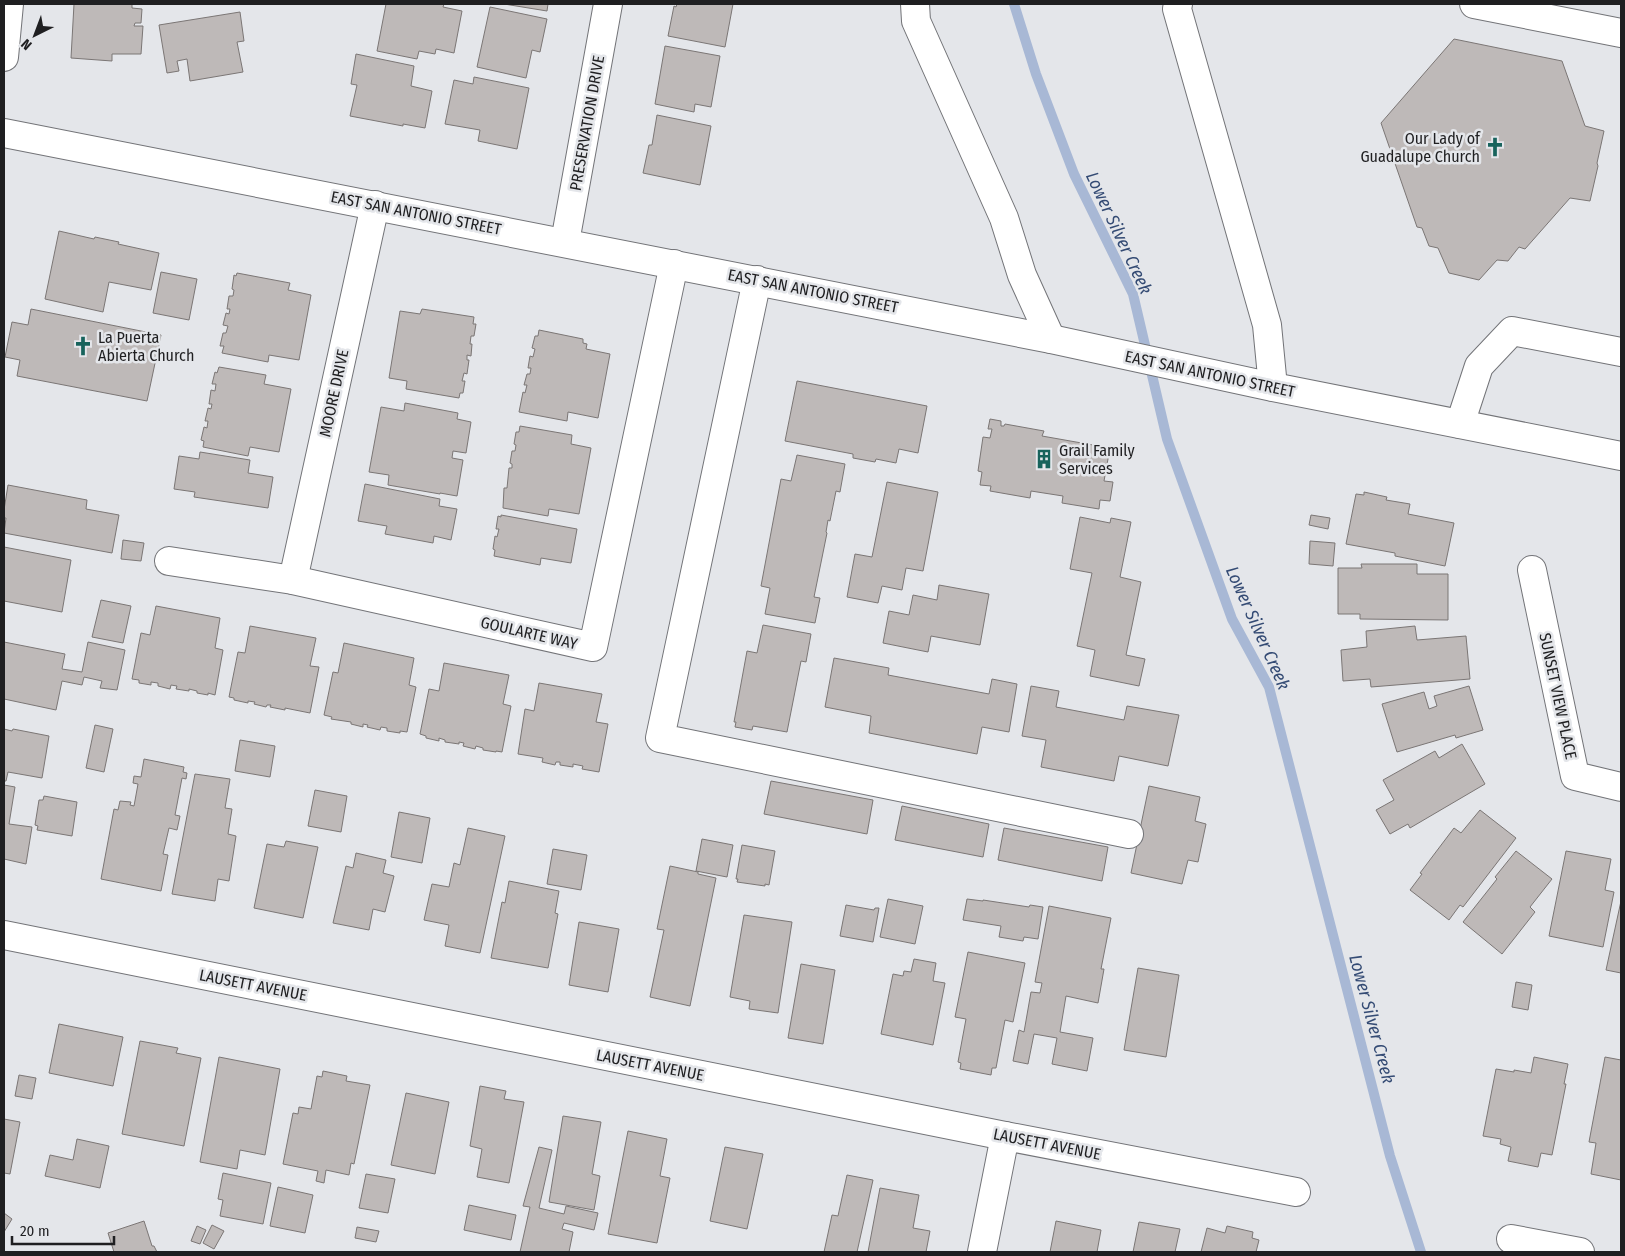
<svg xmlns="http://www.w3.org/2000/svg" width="1625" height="1256" viewBox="0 0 1625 1256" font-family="'Fira Sans Condensed',sans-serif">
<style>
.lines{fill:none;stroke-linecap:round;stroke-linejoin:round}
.stream{stroke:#a8b8d5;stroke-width:10}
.building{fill:#beb9b8;stroke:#7b7675}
.minor-casing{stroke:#737478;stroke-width:30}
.major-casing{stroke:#737478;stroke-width:30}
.minor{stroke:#fff;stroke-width:28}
.major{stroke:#fff;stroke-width:28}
.labels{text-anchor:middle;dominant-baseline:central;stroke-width:5;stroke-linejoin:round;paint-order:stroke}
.street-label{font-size:16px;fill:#1f1f21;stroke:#e4e6ea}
.poi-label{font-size:16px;fill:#1f1f21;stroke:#e4e6ea;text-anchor:start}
.water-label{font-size:18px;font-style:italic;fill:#344b74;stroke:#e4e6ea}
</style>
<rect width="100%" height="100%" fill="#e4e6ea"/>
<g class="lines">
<path class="stream" d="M 1014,4 L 1036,74 L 1074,174 L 1133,294 L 1167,439 L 1232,619 L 1269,687 L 1390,1156 L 1421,1252"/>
</g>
<g class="building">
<path d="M 74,4 L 132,4 L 132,8 L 142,9 L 141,23 L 135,23 L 134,26 L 143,26 L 141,54 L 112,54 L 112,61 L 71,58 Z"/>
<path d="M 386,4 L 444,4 L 443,7 L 462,11 L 454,53 L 436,49 L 435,54 L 419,51 L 417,59 L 377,51 Z"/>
<path d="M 504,4 L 548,4 L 547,11 Z"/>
<path d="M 677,4 L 733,4 L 725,47 L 668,36 L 674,6 L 676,7 Z"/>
<path d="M 490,7 L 547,19 L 540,52 L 532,50 L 526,78 L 477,67 Z"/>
<path d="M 240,12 L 244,41 L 237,42 L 243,72 L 190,81 L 187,59 L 177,61 L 179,71 L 167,73 L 159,25 Z"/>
<path d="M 1454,39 L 1562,61 L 1585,126 L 1604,131 L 1597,163 L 1598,166 L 1590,201 L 1570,198 L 1525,249 L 1519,247 L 1508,261 L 1497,260 L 1479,280 L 1449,273 L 1438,248 L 1429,246 L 1422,228 L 1417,227 L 1381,123 Z"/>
<path d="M 665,46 L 720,56 L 711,107 L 695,104 L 694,112 L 655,104 Z"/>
<path d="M 356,54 L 414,66 L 411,86 L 432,91 L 425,128 L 403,124 L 403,126 L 350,116 L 357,85 L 351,84 Z"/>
<path d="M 474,77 L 529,88 L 517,149 L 478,141 L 480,130 L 445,124 L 454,80 L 473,84 Z"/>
<path d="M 657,115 L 711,126 L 700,185 L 643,173 L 649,145 L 652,145 Z"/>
<path d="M 59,231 L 94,239 L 95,237 L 119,242 L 118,244 L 159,253 L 151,290 L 109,282 L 103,312 L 45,299 Z"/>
<path d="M 161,272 L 197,279 L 189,320 L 153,313 Z"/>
<path d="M 237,273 L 290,283 L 288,290 L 311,295 L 299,360 L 269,355 L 268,362 L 222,353 L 224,346 L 220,346 L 223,333 L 226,333 L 228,326 L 223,325 L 226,313 L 229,314 L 230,309 L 227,309 L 229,296 L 233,296 L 234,290 L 232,289 L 234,275 L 236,276 Z"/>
<path d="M 31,309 L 161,335 L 147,401 L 17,376 L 20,360 L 5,357 L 12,322 L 28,325 Z"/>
<path d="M 422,309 L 474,317 L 473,324 L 476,324 L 474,336 L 471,336 L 470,344 L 472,344 L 471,356 L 467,355 L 467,360 L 469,360 L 467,374 L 464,373 L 462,381 L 465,381 L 463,393 L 460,393 L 459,398 L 406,389 L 407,381 L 389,378 L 400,311 L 420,314 Z"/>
<path d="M 539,330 L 583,339 L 583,343 L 587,344 L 586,349 L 610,354 L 598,418 L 568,412 L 567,421 L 519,412 L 523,392 L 525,393 L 527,385 L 524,385 L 527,374 L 530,374 L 531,368 L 528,368 L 530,356 L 533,357 L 535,349 L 532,348 L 535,336 L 538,336 Z"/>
<path d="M 219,367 L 266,375 L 264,384 L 291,389 L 279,452 L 250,447 L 248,456 L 203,447 L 204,441 L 201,440 L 204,427 L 207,428 L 208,421 L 205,421 L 208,408 L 211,409 L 212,404 L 209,404 L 211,390 L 215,391 L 216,384 L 212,384 L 215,372 L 217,373 Z"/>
<path d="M 797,381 L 927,406 L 918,453 L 899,449 L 896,463 L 876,459 L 875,462 L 853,458 L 853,454 L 785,441 Z"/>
<path d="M 405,403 L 458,413 L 457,419 L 471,422 L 466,453 L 453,451 L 452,458 L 463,460 L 457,496 L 440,493 L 440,494 L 388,485 L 389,475 L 369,472 L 381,407 L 404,411 Z"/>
<path d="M 990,419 L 1001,421 L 1001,426 L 1004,426 L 1005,424 L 1044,431 L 1042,436 L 1110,448 L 1104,481 L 1113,482 L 1110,501 L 1100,500 L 1099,509 L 1062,503 L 1063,496 L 1031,491 L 1030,498 L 990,491 L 991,486 L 980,485 L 982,472 L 978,471 L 983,437 L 990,438 L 992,429 L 988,429 Z"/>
<path d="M 520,426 L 572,435 L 571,444 L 591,448 L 579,514 L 549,509 L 548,516 L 503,508 L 504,488 L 507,488 L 509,468 L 512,468 L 512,464 L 510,463 L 512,451 L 515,451 L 516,445 L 514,444 L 516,432 L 519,432 Z"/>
<path d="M 200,452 L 250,460 L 248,473 L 273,477 L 268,508 L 194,497 L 195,492 L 174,489 L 179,456 L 199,459 Z"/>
<path d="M 797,455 L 845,464 L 840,492 L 836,491 L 830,521 L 828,520 L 826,532 L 827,533 L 814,597 L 820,598 L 815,623 L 765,614 L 770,588 L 761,586 L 781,479 L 791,481 Z"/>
<path d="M 887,482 L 938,492 L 923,571 L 906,568 L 902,590 L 882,586 L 878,603 L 847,597 L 855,554 L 872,557 Z"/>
<path d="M 365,484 L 440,499 L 439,506 L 457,509 L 451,540 L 434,536 L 433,543 L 385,534 L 387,526 L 358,521 Z"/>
<path d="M 8,485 L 87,500 L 86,509 L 119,515 L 112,553 L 4,533 L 6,518 L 4,518 L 4,510 Z"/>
<path d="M 1364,492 L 1387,497 L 1386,500 L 1410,504 L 1408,514 L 1454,523 L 1445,566 L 1395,556 L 1395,553 L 1346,544 L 1356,494 L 1364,495 Z"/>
<path d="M 501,515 L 577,529 L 571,563 L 541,558 L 540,565 L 494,556 L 495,550 L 493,549 L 495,536 L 497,537 L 499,529 L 496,529 L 498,516 L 501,517 Z"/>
<path d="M 1311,515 L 1330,518 L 1328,529 L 1309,525 Z"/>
<path d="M 1080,517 L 1110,523 L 1111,518 L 1131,522 L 1120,577 L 1141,582 L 1126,655 L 1145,659 L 1139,686 L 1090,676 L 1095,650 L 1077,646 L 1092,573 L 1070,569 Z"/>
<path d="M 123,540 L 144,543 L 141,561 L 121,559 Z"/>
<path d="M 1310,541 L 1335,543 L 1333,566 L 1309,564 Z"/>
<path d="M 4,547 L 71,560 L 62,612 L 4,601 Z"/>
<path d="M 1361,564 L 1417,564 L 1417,574 L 1448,574 L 1448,620 L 1360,619 L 1360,614 L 1338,614 L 1338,568 L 1362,568 Z"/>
<path d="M 939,585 L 989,594 L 980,645 L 931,636 L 928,652 L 883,643 L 889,611 L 909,615 L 913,595 L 937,600 Z"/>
<path d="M 101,600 L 131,606 L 123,643 L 92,637 Z"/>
<path d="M 156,606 L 220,618 L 215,648 L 223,650 L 215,695 L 208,693 L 208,695 L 197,693 L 197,691 L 189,689 L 189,691 L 176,689 L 177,686 L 171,685 L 170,689 L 158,686 L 158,683 L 151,682 L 151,685 L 139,683 L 139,680 L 132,679 L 141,633 L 150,635 Z"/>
<path d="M 763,625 L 811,634 L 806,662 L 801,661 L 787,732 L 753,726 L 752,730 L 735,727 L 736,722 L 734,722 L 747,651 L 757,653 Z"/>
<path d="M 250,626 L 316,638 L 310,666 L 319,667 L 310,713 L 285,708 L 285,710 L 270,707 L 271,705 L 267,705 L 266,707 L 254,704 L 255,702 L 248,701 L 248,703 L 234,700 L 234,698 L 229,697 L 238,652 L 245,653 Z"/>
<path d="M 1415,626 L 1417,640 L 1466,636 L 1470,679 L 1371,687 L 1370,679 L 1343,681 L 1341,650 L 1367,647 L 1366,631 Z"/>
<path d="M 4,642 L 65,654 L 62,669 L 82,672 L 88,642 L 125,650 L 117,690 L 100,688 L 102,681 L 84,677 L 82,685 L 62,681 L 56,710 L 4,699 Z"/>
<path d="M 344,643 L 414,658 L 409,685 L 416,687 L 407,732 L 400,731 L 400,733 L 387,731 L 387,728 L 381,727 L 380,730 L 367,727 L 368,725 L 363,724 L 363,727 L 351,724 L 351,722 L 331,719 L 332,717 L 324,715 L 333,672 L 338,673 Z"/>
<path d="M 834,658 L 889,668 L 888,675 L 989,694 L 992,679 L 1017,684 L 1009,732 L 982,727 L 977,754 L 869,733 L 871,716 L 825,707 Z"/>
<path d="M 444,663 L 509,675 L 503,704 L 511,706 L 502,752 L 496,751 L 496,752 L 483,750 L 483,748 L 476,746 L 475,749 L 463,746 L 464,743 L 459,742 L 459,744 L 445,742 L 445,740 L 439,738 L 439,741 L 426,738 L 426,736 L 420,734 L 429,689 L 439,691 Z"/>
<path d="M 539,683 L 602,694 L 596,722 L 608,724 L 599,772 L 582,769 L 583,766 L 573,764 L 573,767 L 560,765 L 560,762 L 556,762 L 555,765 L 542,762 L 543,758 L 518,754 L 525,709 L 534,711 Z"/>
<path d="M 1031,686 L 1059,691 L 1056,707 L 1124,720 L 1127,706 L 1179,715 L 1168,766 L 1119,756 L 1114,781 L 1041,767 L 1046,740 L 1022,736 Z"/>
<path d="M 1469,686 L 1483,730 L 1456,738 L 1455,735 L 1397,752 L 1382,704 L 1424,692 L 1429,709 L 1437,706 L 1434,696 Z"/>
<path d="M 95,725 L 113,729 L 104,772 L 86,768 Z"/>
<path d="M 4,729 L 12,731 L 13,729 L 49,736 L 42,778 L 8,772 L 6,781 L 4,781 Z"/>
<path d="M 240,740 L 275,746 L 270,777 L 235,771 Z"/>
<path d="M 1462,744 L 1485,784 L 1410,828 L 1408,824 L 1390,834 L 1376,810 L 1394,800 L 1383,780 L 1435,751 L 1439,758 Z"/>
<path d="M 144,759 L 184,767 L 183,772 L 187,773 L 186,779 L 182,778 L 175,815 L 180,816 L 177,830 L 169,828 L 163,854 L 168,855 L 161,891 L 101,879 L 114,809 L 118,810 L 120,801 L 131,802 L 130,805 L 134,806 L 138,784 L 133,783 L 134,776 L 141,777 Z"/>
<path d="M 195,774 L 230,779 L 225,808 L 232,809 L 228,834 L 236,836 L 229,881 L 218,879 L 215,901 L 172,894 Z"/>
<path d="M 771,781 L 873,800 L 867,834 L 764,814 Z"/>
<path d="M 4,785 L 15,787 L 9,824 L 32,827 L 26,864 L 4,859 Z"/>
<path d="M 1149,786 L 1200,797 L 1195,821 L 1206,824 L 1198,862 L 1188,860 L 1182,884 L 1131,873 Z"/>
<path d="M 315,790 L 347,796 L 341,832 L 308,826 Z"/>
<path d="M 44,796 L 77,802 L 72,836 L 37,830 L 38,826 L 35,825 L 39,800 L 43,800 Z"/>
<path d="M 902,806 L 989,824 L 983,857 L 895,840 Z"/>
<path d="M 1480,810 L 1516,838 L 1463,907 L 1460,905 L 1449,920 L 1410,890 L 1422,874 L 1420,873 L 1454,828 L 1461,833 Z"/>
<path d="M 399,812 L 430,818 L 422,863 L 391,857 Z"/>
<path d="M 468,828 L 505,836 L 480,953 L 445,946 L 449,925 L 424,920 L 432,884 L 449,887 L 454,863 L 460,865 Z"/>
<path d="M 1004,828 L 1108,847 L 1102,881 L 998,860 Z"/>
<path d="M 702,839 L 733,845 L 727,877 L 696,871 Z"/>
<path d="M 286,841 L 318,847 L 303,918 L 254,908 L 267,844 L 284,847 Z"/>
<path d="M 742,845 L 775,851 L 769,885 L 765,884 L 765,886 L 737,882 L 738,879 L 736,879 Z"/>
<path d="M 553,849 L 587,855 L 581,890 L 547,884 Z"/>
<path d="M 1516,851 L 1552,879 L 1530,907 L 1535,912 L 1502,954 L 1463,922 L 1497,879 L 1495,877 Z"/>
<path d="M 1566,851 L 1611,859 L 1605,890 L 1614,892 L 1603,947 L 1549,936 Z"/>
<path d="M 356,853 L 386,860 L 383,873 L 394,876 L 385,912 L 373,909 L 369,930 L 333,923 L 346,866 L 353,868 Z"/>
<path d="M 670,866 L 698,872 L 698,874 L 716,878 L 690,1006 L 650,997 L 664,930 L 657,929 Z"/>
<path d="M 509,881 L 559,891 L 555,913 L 558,914 L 548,968 L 491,958 L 502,902 L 505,903 Z"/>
<path d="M 888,899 L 923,906 L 915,944 L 880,937 Z"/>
<path d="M 967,899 L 983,901 L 983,900 L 1029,907 L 1030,905 L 1043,907 L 1038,939 L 1024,937 L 1023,941 L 999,937 L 1001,926 L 963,920 Z"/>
<path d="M 1621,901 L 1621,973 L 1606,970 Z"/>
<path d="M 846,905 L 874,910 L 875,908 L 879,908 L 873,942 L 840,936 Z"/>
<path d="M 1049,906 L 1111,918 L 1101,969 L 1104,969 L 1098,1003 L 1066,996 L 1060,1032 L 1093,1038 L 1087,1071 L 1052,1064 L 1057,1038 L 1034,1034 L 1028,1064 L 1013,1061 L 1019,1030 L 1024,1032 L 1031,992 L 1040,993 L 1042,983 L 1035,982 Z"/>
<path d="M 744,915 L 792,922 L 778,1013 L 749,1009 L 750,1001 L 730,997 Z"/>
<path d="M 579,922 L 619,929 L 608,992 L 569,985 Z"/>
<path d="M 968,952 L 1025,963 L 1013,1022 L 1005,1020 L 996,1068 L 992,1068 L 991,1075 L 960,1069 L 961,1063 L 958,1062 L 966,1019 L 955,1017 Z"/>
<path d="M 914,959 L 936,963 L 933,981 L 945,983 L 933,1045 L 881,1034 L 893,974 L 903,976 L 904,971 L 911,972 Z"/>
<path d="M 801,964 L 835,970 L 823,1044 L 788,1038 Z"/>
<path d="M 1138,968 L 1179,975 L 1166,1057 L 1124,1050 Z"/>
<path d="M 1516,982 L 1532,985 L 1528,1010 L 1512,1007 Z"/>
<path d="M 59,1024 L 123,1037 L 113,1086 L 49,1073 Z"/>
<path d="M 140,1041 L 178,1048 L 176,1053 L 201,1058 L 184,1146 L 122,1134 Z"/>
<path d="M 219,1057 L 280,1069 L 265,1155 L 240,1150 L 237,1169 L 200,1162 Z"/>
<path d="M 1534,1057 L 1568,1064 L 1564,1084 L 1566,1084 L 1552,1155 L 1541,1153 L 1538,1167 L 1508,1161 L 1511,1147 L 1500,1144 L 1501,1139 L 1483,1136 L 1496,1069 L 1514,1072 L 1514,1070 L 1531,1073 Z"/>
<path d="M 1605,1057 L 1621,1060 L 1621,1180 L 1591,1174 L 1596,1143 L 1589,1142 Z"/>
<path d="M 323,1071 L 347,1076 L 346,1081 L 370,1085 L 354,1164 L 351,1163 L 349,1175 L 326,1170 L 324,1183 L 316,1181 L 318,1171 L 283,1164 L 293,1113 L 298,1114 L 299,1107 L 311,1109 L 317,1076 L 322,1077 Z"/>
<path d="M 19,1075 L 36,1078 L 32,1099 L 15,1096 Z"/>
<path d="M 480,1086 L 506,1091 L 504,1099 L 524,1102 L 509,1183 L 477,1177 L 482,1149 L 470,1146 Z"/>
<path d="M 406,1093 L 449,1102 L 435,1174 L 391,1165 Z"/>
<path d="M 563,1116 L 601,1122 L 592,1174 L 600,1176 L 594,1210 L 549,1202 Z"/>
<path d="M 4,1119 L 20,1122 L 10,1174 L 4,1173 Z"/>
<path d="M 628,1131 L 667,1139 L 660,1176 L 670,1178 L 657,1243 L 608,1234 Z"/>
<path d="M 77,1139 L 109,1146 L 100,1188 L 45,1176 L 50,1155 L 73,1160 Z"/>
<path d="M 539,1147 L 552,1150 L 539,1208 L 564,1214 L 566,1206 L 598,1213 L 594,1230 L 564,1223 L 562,1229 L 573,1232 L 569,1252 L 520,1252 L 530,1207 L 523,1206 Z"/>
<path d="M 725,1147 L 763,1154 L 747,1229 L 710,1221 Z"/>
<path d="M 223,1173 L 271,1183 L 263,1224 L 220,1216 L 223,1200 L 218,1199 Z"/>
<path d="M 366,1174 L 395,1179 L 388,1213 L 359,1208 Z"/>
<path d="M 847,1175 L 873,1180 L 857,1252 L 824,1252 L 832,1215 L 838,1216 Z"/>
<path d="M 278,1187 L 313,1195 L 305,1233 L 270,1226 Z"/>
<path d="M 880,1188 L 919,1195 L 913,1228 L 930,1231 L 926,1252 L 868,1252 Z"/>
<path d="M 469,1205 L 516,1215 L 511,1240 L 464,1230 Z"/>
<path d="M 4,1213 L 12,1219 L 4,1232 Z"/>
<path d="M 144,1221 L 152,1246 L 154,1246 L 157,1252 L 114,1252 L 108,1233 Z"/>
<path d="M 1056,1221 L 1101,1230 L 1097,1252 L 1050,1252 Z"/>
<path d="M 1139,1222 L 1180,1229 L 1175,1252 L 1133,1252 Z"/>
<path d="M 212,1225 L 224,1231 L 214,1249 L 203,1243 Z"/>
<path d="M 197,1226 L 206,1230 L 200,1244 L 191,1241 Z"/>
<path d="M 1227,1226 L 1253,1232 L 1252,1238 L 1259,1240 L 1256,1252 L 1201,1252 L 1207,1228 L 1225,1233 Z"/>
<path d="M 357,1227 L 379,1231 L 376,1242 L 355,1238 Z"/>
</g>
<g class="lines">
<defs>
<g id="minor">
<path d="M 915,4 L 916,21 L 1004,218 L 1022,275 L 1051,339"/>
<path d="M 1178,4 L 1177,9 L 1267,325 L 1273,387"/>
<path d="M 1474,4 L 1621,33"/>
<path d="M 4,57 L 9,4"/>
<path d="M 565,242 L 608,4"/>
<path d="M 757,280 L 660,738 L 1129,834"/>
<path d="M 1460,424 L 1479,366 L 1512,331 L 1621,352"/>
<path d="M 169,561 L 293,580 L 593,647 L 674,264"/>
<path d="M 1532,570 L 1575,776 L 1621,787"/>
<path d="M 293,580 L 375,205"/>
<path d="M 4,935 L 1005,1136 L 1296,1192"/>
<path d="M 1511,1239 L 1580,1252"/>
<path d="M 982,1252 L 1005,1136"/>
</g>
<path id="major" d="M 4,133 L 1051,339 L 1273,387 L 1621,456"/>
</defs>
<use href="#minor" class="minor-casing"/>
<use href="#major" class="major-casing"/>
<use href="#minor" class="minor"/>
<use href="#major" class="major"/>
</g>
<defs>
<symbol id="church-bare" viewBox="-9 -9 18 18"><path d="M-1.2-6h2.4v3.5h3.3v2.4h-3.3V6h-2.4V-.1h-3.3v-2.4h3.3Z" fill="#17635c" stroke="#e4e6ea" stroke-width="2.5" paint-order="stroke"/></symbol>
<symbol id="building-bare" viewBox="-9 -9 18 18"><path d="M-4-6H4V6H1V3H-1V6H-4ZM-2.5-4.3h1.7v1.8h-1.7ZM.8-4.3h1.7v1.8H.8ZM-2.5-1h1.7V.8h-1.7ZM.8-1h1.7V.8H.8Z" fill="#17635c" stroke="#e4e6ea" stroke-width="2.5" paint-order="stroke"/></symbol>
</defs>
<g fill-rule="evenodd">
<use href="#church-bare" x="1481" y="133" width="28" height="28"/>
<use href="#church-bare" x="69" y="332" width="28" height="28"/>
<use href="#building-bare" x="1030" y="445" width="28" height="28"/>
</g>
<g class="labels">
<g class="street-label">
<text transform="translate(587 123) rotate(-80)">PRESERVATION DRIVE</text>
<text transform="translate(416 213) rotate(11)">EAST SAN ANTONIO STREET</text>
<text transform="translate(813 291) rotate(11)">EAST SAN ANTONIO STREET</text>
<text transform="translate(1210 374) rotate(12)">EAST SAN ANTONIO STREET</text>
<text transform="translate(334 393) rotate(-78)">MOORE DRIVE</text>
<text transform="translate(529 633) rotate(13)">GOULARTE WAY</text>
<text transform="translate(1558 696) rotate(78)">SUNSET VIEW PLACE</text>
<text transform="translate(253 985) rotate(11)">LAUSETT AVENUE</text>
<text transform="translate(650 1065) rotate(11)">LAUSETT AVENUE</text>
<text transform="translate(1047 1144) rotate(11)">LAUSETT AVENUE</text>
</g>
<g class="poi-label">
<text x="1480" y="138" text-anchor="end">Our Lady of<tspan x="1480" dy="18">Guadalupe Church</tspan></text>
<text x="98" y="337">La Puerta<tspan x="98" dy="18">Abierta Church</tspan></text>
<text x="1059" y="450">Grail Family<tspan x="1059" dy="18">Services</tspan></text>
</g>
<g class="water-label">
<text transform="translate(1119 233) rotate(65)">Lower Silver Creek</text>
<text transform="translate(1258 628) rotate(66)">Lower Silver Creek</text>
<text transform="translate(1372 1019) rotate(75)">Lower Silver Creek</text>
</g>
</g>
<rect width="1625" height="1256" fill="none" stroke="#1f1f21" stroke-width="10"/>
<g transform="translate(35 35) rotate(222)" stroke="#e4e6ea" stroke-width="4" paint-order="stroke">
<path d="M0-4L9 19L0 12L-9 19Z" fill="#1f1f21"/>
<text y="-8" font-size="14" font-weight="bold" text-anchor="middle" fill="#1f1f21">N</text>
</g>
<path d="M12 1236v8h102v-8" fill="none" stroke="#1f1f21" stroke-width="2.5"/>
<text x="20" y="1236" font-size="15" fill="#1f1f21" stroke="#e4e6ea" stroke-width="4" paint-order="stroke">20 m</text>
</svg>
